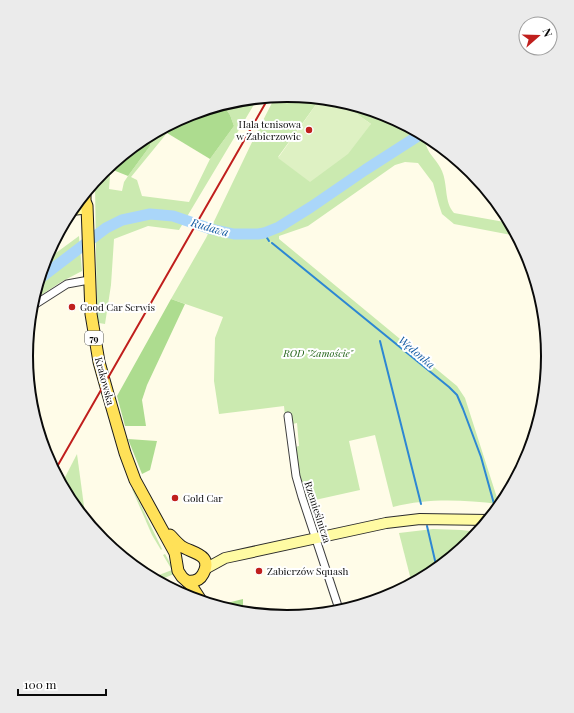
<svg xmlns="http://www.w3.org/2000/svg" width="574" height="713" viewBox="0 0 574 713" font-family="'Playfair Display',serif">
<style>
.green{fill:#cbeab0}
.forest{fill:#addc8f}
.pitch{fill:#def1c3}
.lines{fill:none;stroke-linecap:round;stroke-linejoin:round}
.stream{stroke:#2d87d3;stroke-width:2}
.river{stroke:#aad6f9;stroke-width:11}
.street-casing{stroke:#3d3d3d;stroke-width:9}
.secondary-casing{stroke:#2c2c2c;stroke-width:12}
.primary-casing{stroke:#1b1b1b;stroke-width:13}
.street{stroke:#fff;stroke-width:7}
.secondary{stroke:#fffba3;stroke-width:10}
.primary{stroke:#ffe158;stroke-width:11}
.rail{stroke:#c01f1d;stroke-width:2}
.poi-dot{fill:#c01f1d;stroke:#fff;stroke-width:1.5}
.labels{text-anchor:middle;dominant-baseline:central;stroke-width:4;stroke-linejoin:round;paint-order:stroke}
.shield{fill:#fff;stroke:#545454;stroke-width:1}
.shield-label{font-size:9px;font-weight:bold;fill:#0a0a0a}
.poi-label{font-size:10px;fill:#0a0a0a;stroke:#fff;text-anchor:start}
.park-label{font-size:10px;font-style:italic;fill:#246419;stroke:#fff}
.street-label{font-size:10px;fill:#0a0a0a;stroke:#fff}
.water-label{font-size:11px;font-style:italic;fill:#0f58a1;stroke:#fff}
.rim{fill:none;stroke:#0a0a0a;stroke-width:2}
</style>
<rect width="100%" height="100%" fill="#fffce8"/>
<g class="green">
<path d="M 287,96 L 320,99 L 278,157 L 371,124 L 337,100 L 387,115 L 432,140 L 426,145 C 429,155 438,161 442,171 C 448,185 444,202 454,213 L 510,223 L 517,236 L 454,224 L 442,214 L 439,205 L 433,183 L 418,163 L 405,162 L 395,165 L 308,226 L 279,236 L 279,239 L 457,386 L 465,398 L 499,504 C 462,500 429,498 393,507 L 375,435 L 349,441 L 360,490 L 306,502 L 299,480 L 295,447 L 299,446 L 297,423 L 292,424 L 285,416 L 284,406 L 219,414 L 214,381 L 215,338 L 223,317 L 171,299 L 206,238 L 254,138 L 275,97 Z"/>
<path d="M 258,98 L 179,230 L 148,226 L 114,239 L 111,285 L 105,324 L 99,323 L 97,317 L 95,185 L 98,182 L 99,177 L 105,177 L 106,174 L 110,176 L 109,189 L 122,191 L 124,182 L 128,176 L 150,146 L 153,134 L 163,128 L 167,133 L 131,177 L 137,180 L 142,196 L 189,202 L 210,159 L 234,126 L 230,115 L 223,105 L 236,100 Z"/>
<path d="M 79,236 L 82,271 L 61,282 L 32,301 L 45,261 Z"/>
<path d="M 29,389 L 33,398 L 42,442 L 31,407 Z"/>
<path d="M 77,454 L 86,521 L 70,501 L 61,485 Z"/>
<path d="M 132,489 L 133,489 L 162,549 L 161,550 L 152,535 Z"/>
<path d="M 433,529 L 461,530 L 479,532 C 461,554 436,571 412,584 L 399,533 Z"/>
<path d="M 165,554 L 174,570 L 174,574 L 157,581 L 151,578 L 172,570 L 163,555 Z"/>
</g>
<g class="forest">
<path d="M 223,105 L 230,115 L 234,126 L 210,159 L 167,133 L 163,128 L 187,115 Z"/>
<path d="M 153,134 L 150,146 L 128,176 L 108,168 L 142,139 Z"/>
<path d="M 171,299 L 185,304 L 147,385 L 142,400 L 146,426 L 125,426 L 117,396 Z"/>
<path d="M 128,439 L 157,441 L 150,470 L 142,474 Z"/>
<path d="M 243,599 L 243,607 L 238,611 L 238,613 L 215,606 Z"/>
</g>
<path class="pitch" d="M 320,99 L 337,100 L 371,124 L 348,154 L 310,182 L 278,158 Z"/>
<g class="lines">
<g class="stream">
<path d="M 264,233 L 269,241"/>
<path d="M 272,243 L 449,387 L 457,395 L 463,409 L 481,457 L 496,511"/>
<path d="M 380,341 L 421,504"/>
<path d="M 427,526 L 437,569"/>
</g>
<path class="river" d="M 39,279 L 106,228 L 122,220 L 150,214 L 173,216 L 211,229 L 234,234 L 258,234 L 264,233 L 279,227 L 311,207 L 365,170 L 421,134"/>
<defs>
<g id="street">
<path d="M 31,307 L 67,284 L 89,280"/>
<path d="M 288,416 L 296,476 L 302,497 L 340,612"/>
</g>
<g id="secondary">
<path d="M 72,210 L 81,209 L 87,206"/>
<path d="M 205,569 L 225,558 L 386,523 L 420,519 L 489,520"/>
</g>
<g id="primary">
<path d="M 85,193 L 85,201 L 87,206 L 91,314 L 99,362 L 108,394 L 125,453 L 135,480 L 175,553 L 178,571 L 182,577 L 191,585 L 202,602"/>
<path d="M 170,535 C 174,539 177,543 181,546 C 191,553 214,554 203,574 C 200,580 194,582 187,581"/>
</g>
</defs>
<use href="#street" class="street-casing"/>
<use href="#secondary" class="secondary-casing"/>
<use href="#primary" class="primary-casing"/>
<use href="#street" class="street"/>
<use href="#secondary" class="secondary"/>
<use href="#primary" class="primary"/>
<path class="rail" d="M 54,472 L 269,97"/>
</g>
<g class="poi-dot">
<circle cx="309" cy="130" r="4"/>
<circle cx="72" cy="307" r="4"/>
<circle cx="175" cy="498" r="4"/>
<circle cx="259" cy="571" r="4"/>
</g>
<g class="labels">
<rect class="shield" x="85" y="331" width="18" height="14" rx="3"/>
<g class="shield-label">
<text x="94" y="338">79</text>
</g>
<g class="poi-label">
<text x="301" y="124" text-anchor="end">Hala tenisowa<tspan x="301" dy="12">w Zabierzowie</tspan></text>
<text x="80" y="307">Good Car Serwis</text>
<text x="183" y="498">Gold Car</text>
<text x="267" y="571">Zabierzów Squash</text>
</g>
<g class="park-label">
<text x="318" y="353">ROD "Zamoście"</text>
</g>
<g class="street-label">
<text transform="translate(105 381) rotate(75)">Krakowska</text>
<text transform="translate(318 512) rotate(72)">Rzemieślnicza</text>
</g>
<g class="water-label">
<text transform="translate(210 227) rotate(16)">Rudawa</text>
<text transform="translate(417 352) rotate(40)">Wędonka</text>
</g>
</g>
<path d="M0 0H574V713H0ZM33 356a254 254 0 1 1 508 0a254 254 0 1 1-508 0Z" fill="#ebebeb" fill-rule="evenodd"/>
<path class="rim" d="M33 356a254 254 0 1 1 508 0a254 254 0 1 1-508 0Z"/>
<g transform="translate(538 36) rotate(70)"><circle r="19" fill="#ffffff" stroke="#9d9d9d"/>
<path d="M0-3L7 15L0 10L-7 15Z" fill="#c01f1d"/>
<text y="-6" font-size="11" font-weight="bold" text-anchor="middle" fill="#0a0a0a">N</text>
</g>
<path d="M18 689v6h88v-6" fill="none" stroke="#0a0a0a" stroke-width="2"/>
<text x="24" y="689" font-size="12" fill="#0a0a0a" stroke="#ffffff" stroke-width="3" paint-order="stroke">100 m</text>
</svg>
